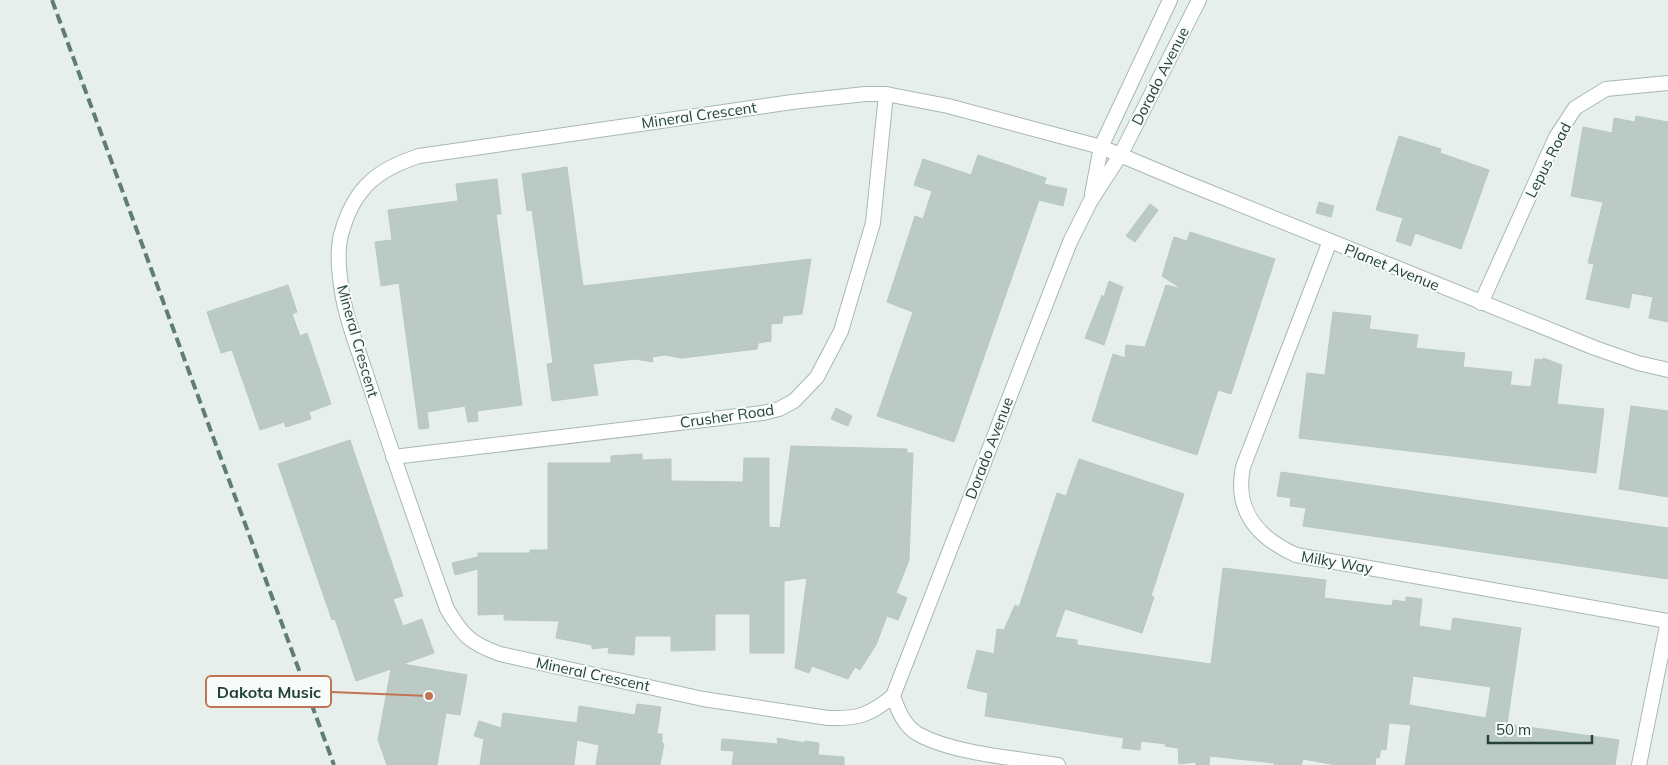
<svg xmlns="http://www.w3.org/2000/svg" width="1668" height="765" viewBox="0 0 1668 765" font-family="Mulish,sans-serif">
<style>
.building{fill:#bbcac4;stroke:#b8c9c2;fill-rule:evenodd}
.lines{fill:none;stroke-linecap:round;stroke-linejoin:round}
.minor-casing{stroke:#a8b8b2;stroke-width:16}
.minor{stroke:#fff;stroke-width:14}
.rail{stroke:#5f7d75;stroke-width:4;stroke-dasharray:10 5;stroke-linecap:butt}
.labels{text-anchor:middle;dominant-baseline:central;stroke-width:4;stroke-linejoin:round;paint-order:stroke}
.street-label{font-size:15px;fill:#24423a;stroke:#f7fbf9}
.leader{fill:none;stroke:#c07456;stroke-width:2}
.callout-dot{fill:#c07456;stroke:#f7fbf9;stroke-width:2}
.callout{fill:#f7fbf9;stroke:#c07456;stroke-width:2}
.callout-label{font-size:16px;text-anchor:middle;font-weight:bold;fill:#24423a}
</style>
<rect width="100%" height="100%" fill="#e6efeb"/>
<g class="building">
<path d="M 1636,116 L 1668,122 L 1668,322 L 1649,318 L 1653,297 L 1632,293 L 1629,308 L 1586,299 L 1594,264 L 1588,263 L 1603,202 L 1571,196 L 1583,127 L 1612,133 L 1614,118 L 1635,122 Z"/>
<path d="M 1399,136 L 1441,149 L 1440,153 L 1489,170 L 1461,249 L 1415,233 L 1411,246 L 1396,241 L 1403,218 L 1376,210 Z"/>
<path d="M 978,155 L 1046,178 L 1044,184 L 1067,189 L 1063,206 L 1039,200 L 954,442 L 877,416 L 913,312 L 887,302 L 915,216 L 923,219 L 932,191 L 914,185 L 923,159 L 971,175 Z"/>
<path d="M 567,167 L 583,286 L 811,259 L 802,314 L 783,316 L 782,323 L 771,324 L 771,341 L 758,343 L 757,349 L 682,358 L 665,355 L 652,357 L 653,362 L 635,359 L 593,364 L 598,395 L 552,401 L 547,364 L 553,363 L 532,210 L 527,211 L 522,174 Z"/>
<path d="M 497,179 L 501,214 L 496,214 L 522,405 L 477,411 L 478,421 L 468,422 L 465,406 L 427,412 L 429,428 L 419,429 L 399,283 L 381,286 L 375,242 L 392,240 L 388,210 L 458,201 L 456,184 Z"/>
<path d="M 1319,202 L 1334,206 L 1331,217 L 1316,213 Z"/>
<path d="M 1150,204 L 1158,210 L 1135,242 L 1126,236 Z"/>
<path d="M 1190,232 L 1275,259 L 1231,394 L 1218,390 L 1197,455 L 1092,421 L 1113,354 L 1125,358 L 1126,345 L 1145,347 L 1166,285 L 1182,289 L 1162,276 L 1174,237 L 1187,241 Z"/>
<path d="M 1109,281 L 1123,287 L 1104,345 L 1085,338 L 1102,295 L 1104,297 Z"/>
<path d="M 288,285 L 297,312 L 292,314 L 300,336 L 307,333 L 331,404 L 309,412 L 311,419 L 286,427 L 284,422 L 260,430 L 232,350 L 221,353 L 207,312 Z"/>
<path d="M 1333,312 L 1371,316 L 1369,329 L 1418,335 L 1416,348 L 1465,353 L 1463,367 L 1512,372 L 1510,385 L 1531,387 L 1535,359 L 1543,360 L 1543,358 L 1562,365 L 1557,404 L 1604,409 L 1596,473 L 1299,438 L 1307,373 L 1325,375 Z"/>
<path d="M 1631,406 L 1668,411 L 1668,497 L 1619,489 Z"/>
<path d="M 836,408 L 852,416 L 848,426 L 831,419 Z"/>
<path d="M 350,440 L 403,596 L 393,599 L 403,626 L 422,619 L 434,653 L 403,664 L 467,675 L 460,715 L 446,713 L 437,765 L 387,765 L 378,740 L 391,669 L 356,681 L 335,619 L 332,620 L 278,464 Z"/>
<path d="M 791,446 L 907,449 L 907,453 L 913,453 L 909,560 L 896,593 L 907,598 L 898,620 L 887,616 L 876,645 L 860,670 L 855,667 L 848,679 L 812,666 L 809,673 L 795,668 L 807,578 L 784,581 L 784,653 L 750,653 L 750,614 L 715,614 L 715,650 L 671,651 L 671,636 L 635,636 L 634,655 L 608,653 L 609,647 L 592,649 L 592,645 L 556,638 L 559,621 L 504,620 L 504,614 L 478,615 L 478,569 L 455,575 L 452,563 L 478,557 L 478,553 L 530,553 L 530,550 L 548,550 L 548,463 L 611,463 L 611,456 L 642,454 L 642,460 L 671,459 L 671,481 L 743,482 L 744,458 L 769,458 L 769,527 L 780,528 Z"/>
<path d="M 1079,459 L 1184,494 L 1151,596 L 1154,597 L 1142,633 L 1065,609 L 1055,637 L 1077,640 L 1077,645 L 1211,664 L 1223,568 L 1326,580 L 1324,598 L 1392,606 L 1393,600 L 1406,602 L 1406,597 L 1422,599 L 1419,626 L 1451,631 L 1453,618 L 1521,628 L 1507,724 L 1619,740 L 1615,765 L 1405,765 L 1411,725 L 1389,723 L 1386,750 L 1381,749 L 1379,758 L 1376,757 L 1375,765 L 1336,765 L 1303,759 L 1301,765 L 1274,765 L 1274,763 L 1210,756 L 1209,765 L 1196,765 L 1196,762 L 1179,764 L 1178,748 L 1165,746 L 1166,744 L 1141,741 L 1140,750 L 1122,748 L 1124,738 L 985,716 L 988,693 L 967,688 L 977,650 L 994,654 L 997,629 L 1004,630 L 1015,605 L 1019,607 L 1057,493 L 1066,496 ZM 1413,676 L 1491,687 L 1486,718 L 1409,705 Z"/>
<path d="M 1281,472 L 1668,528 L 1668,579 L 1303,526 L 1306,508 L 1290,506 L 1291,498 L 1277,496 Z"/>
<path d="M 637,704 L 661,707 L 657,734 L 662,734 L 662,743 L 664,744 L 660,765 L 596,765 L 599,745 L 577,740 L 574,765 L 480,765 L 484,739 L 474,736 L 479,721 L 501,728 L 503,713 L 577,723 L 579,706 L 635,715 Z"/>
<path d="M 777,738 L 805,743 L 805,741 L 819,743 L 818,755 L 844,757 L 844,765 L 732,765 L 734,751 L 721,750 L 722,739 L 778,744 Z"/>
</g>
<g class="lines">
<defs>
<g id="minor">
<path d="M 1199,0 L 1121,154 L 1090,202 L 1070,242 L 893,696 C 870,715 858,719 828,718 L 703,699 L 500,654 C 470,643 463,636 447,609 C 420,534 394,459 369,383 C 358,348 343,313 340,277 C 338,262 338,242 343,228 C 356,186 379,169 419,156 L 792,102 L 865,94 L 886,94 L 948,106 L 1101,147 L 1182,181 L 1595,348 L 1638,363 L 1668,370"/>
<path d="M 1092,194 L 1101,147 L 1170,0"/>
<path d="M 1330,241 L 1243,467 C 1234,511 1258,538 1296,555 L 1668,621"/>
<path d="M 1481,303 L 1556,137 L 1575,108 L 1606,89 L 1668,83"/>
<path d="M 393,457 L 763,413 L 779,409 L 794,401 L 817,377 L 841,331 L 873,223 L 886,94"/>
<path d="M 893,696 C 898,710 904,726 918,734 C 954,754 1017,758 1058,765"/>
<path d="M 1639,765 L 1668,621"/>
</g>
</defs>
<use href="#minor" class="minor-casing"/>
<use href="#minor" class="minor"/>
<path class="rail" d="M 52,0 L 334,765"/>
</g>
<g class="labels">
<g class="street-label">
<text transform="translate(1160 76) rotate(-63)">Dorado Avenue</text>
<text transform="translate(699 115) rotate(-8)">Mineral Crescent</text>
<text transform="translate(1548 160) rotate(-63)">Lepus Road</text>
<text transform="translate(1392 267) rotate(22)">Planet Avenue</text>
<text transform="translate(358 341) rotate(74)">Mineral Crescent</text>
<text transform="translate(727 416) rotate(-8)">Crusher Road</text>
<text transform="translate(989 448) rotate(-69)">Dorado Avenue</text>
<text transform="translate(1337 562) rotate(10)">Milky Way</text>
<text transform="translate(593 674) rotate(12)">Mineral Crescent</text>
</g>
</g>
<path class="leader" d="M429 696L331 692"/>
<circle class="callout-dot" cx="429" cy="696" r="5"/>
<rect class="callout" x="206" y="676" width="125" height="31" rx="5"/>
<g class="callout-label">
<text x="269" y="698">Dakota Music</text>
</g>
<path d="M1488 735v8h104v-8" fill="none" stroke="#24423a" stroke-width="2.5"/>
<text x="1496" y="735" font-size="15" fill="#24423a" stroke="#f7fbf9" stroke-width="4" paint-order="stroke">50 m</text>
</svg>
